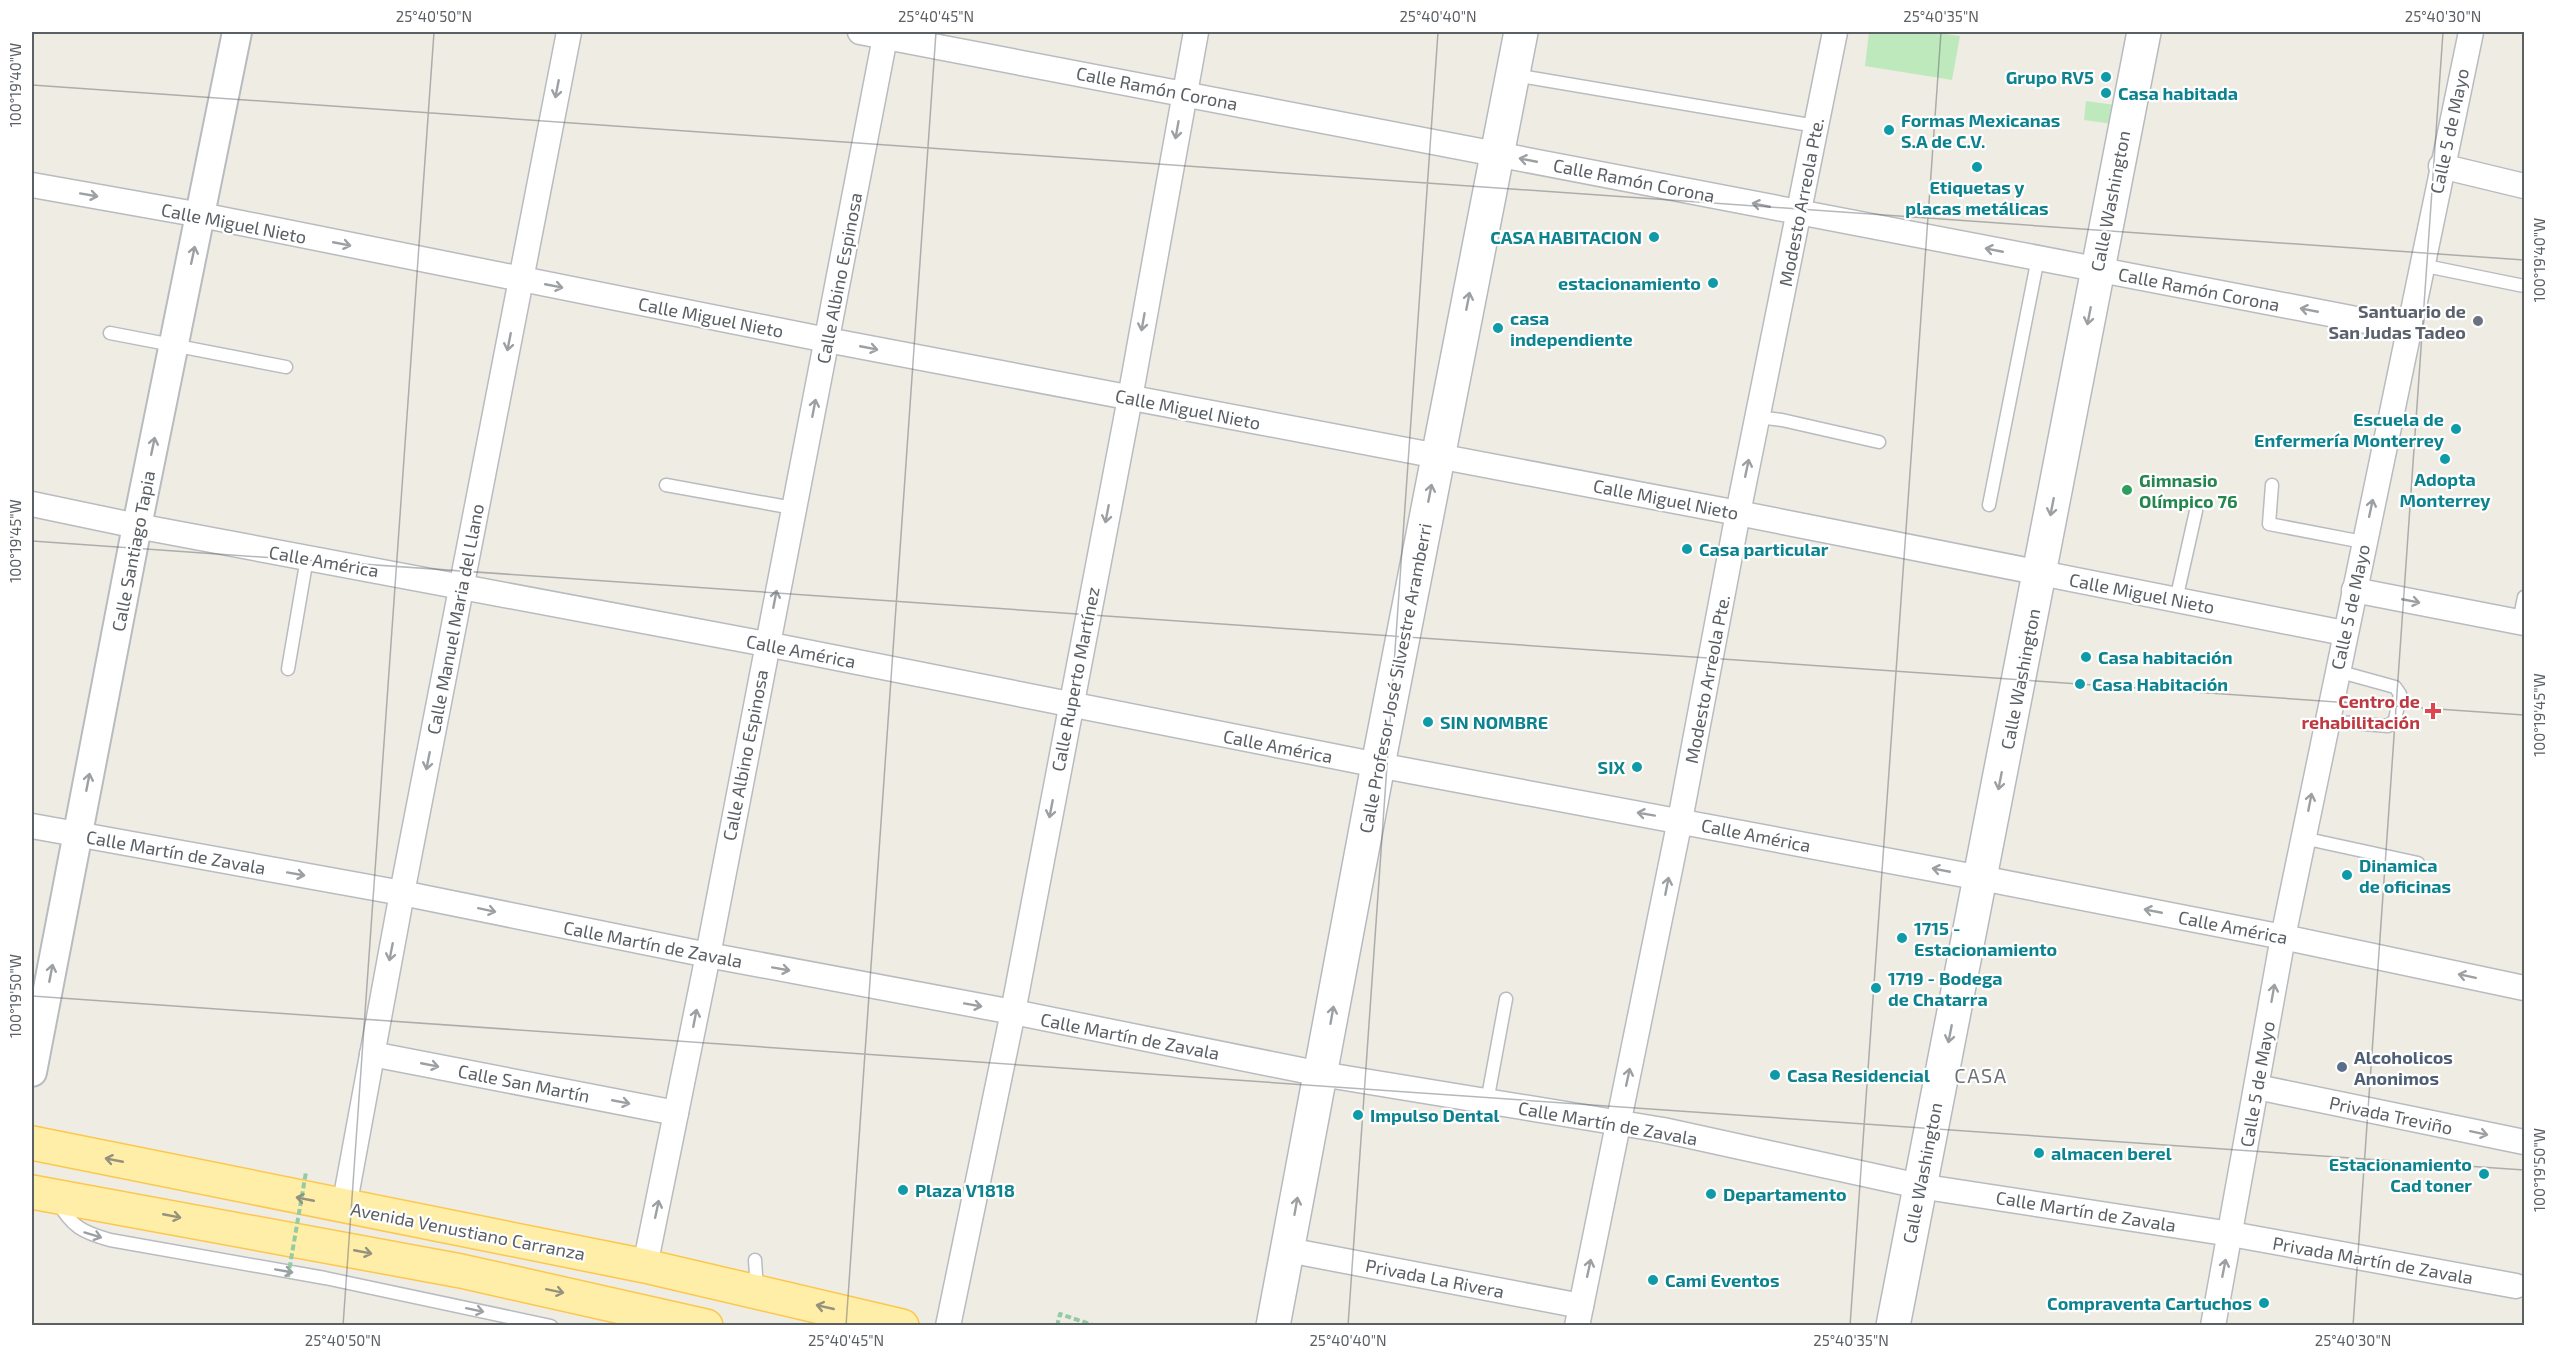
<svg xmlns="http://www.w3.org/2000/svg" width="2556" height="1357" viewBox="0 0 2556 1357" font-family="'Exo 2',sans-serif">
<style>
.grass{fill:#bee9bd}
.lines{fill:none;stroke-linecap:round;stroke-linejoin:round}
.service-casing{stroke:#b8bbc0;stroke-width:15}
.minor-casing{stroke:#b8bbc0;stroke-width:27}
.tertiary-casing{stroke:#b8bbc0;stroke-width:32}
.secondary-casing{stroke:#b6bac0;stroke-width:36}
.primary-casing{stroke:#fdc74e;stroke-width:36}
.path{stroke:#95cba3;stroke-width:4;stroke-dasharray:6 3;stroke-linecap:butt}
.service{stroke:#fff;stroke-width:12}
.minor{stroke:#fff;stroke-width:24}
.tertiary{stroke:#fff;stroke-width:28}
.secondary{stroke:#fff;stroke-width:33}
.primary{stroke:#ffeea8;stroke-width:33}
.path-bridge{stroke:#95cba3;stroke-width:4;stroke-dasharray:6 3;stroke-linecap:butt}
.oneway{stroke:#9da0a3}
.oneway2{stroke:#94927c}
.ticks{fill:none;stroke:#5b6065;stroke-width:1.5;stroke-opacity:0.45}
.culture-dot{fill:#0f9aa8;stroke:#fff;stroke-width:2}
.worship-dot{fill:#6b7280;stroke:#fff;stroke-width:2}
.leisure-dot{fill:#2e9e5b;stroke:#fff;stroke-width:2}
.health-dot{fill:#e0444e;stroke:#fff;stroke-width:2}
.service-dot{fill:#5c6f8a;stroke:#fff;stroke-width:2}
.labels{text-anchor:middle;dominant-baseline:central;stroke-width:4.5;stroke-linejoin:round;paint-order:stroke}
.culture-label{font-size:18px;font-weight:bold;fill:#0d838f;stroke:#fff;text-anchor:start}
.street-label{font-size:18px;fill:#5b6065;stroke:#fff}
.worship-label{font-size:18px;font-weight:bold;fill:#5b616d;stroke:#fff;text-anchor:end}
.leisure-label{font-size:18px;font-weight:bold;fill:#27864d;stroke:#fff;text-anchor:start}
.health-label{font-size:18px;font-weight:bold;fill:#be3a42;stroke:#fff;text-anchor:end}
.service-label{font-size:18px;font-weight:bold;fill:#4e5e75;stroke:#fff;text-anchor:start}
.neighbourhood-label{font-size:20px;letter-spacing:1.5px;fill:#6c7277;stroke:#fff}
.neatline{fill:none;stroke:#5b6065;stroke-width:2}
.ticks-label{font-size:15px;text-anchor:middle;fill:#5b6065}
</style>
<rect width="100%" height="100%" fill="#efece3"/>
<g class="grass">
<path d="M 1869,32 L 1930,32 L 1960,36 L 1952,80 L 1865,66 Z"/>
<path d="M 2086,101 L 2115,105 L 2113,124 L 2084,120 Z"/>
</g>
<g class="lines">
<defs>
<g id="service">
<path d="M 1514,75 L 1816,126"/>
<path d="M 2421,265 L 2524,286"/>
<path d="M 110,333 L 286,367"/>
<path d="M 1757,417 L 1782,420 L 1879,442"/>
<path d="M 666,485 L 793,508"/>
<path d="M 2272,485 L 2269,524 L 2363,542"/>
<path d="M 1989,505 L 2038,258"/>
<path d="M 2176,600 L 2196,511"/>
<path d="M 2519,622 L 2524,597"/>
<path d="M 288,669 L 307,558"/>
<path d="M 2327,721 L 2388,726 L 2395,720 L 2400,694 L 2395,687 L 2337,671"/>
<path d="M 2303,838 L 2418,863"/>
<path d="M 1487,1102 L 1506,999"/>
<path d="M 57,1201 C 72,1227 82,1232 110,1240 L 325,1278 L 551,1326"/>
<path d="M 755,1260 L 757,1290"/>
</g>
<g id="minor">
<path d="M 860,32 L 2408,329"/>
<path d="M 2441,166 L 2524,186"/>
<path d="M 32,185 L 201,215 L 827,340 L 1738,513 L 2344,633"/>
<path d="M 32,504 L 137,526 L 766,644 L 1378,765 L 1981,878 L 2283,937 L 2524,988"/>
<path d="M 2354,590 L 2524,623"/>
<path d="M 32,826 L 402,893 L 708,955 L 1013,1012 L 1321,1074 L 1663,1130 L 1919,1186 L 2231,1234 L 2516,1286"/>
<path d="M 372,1054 L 676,1113"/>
<path d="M 2257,1087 L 2524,1142"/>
<path d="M 344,1207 L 402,893 L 569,32"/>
<path d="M 1288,1250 L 1581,1306"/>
<path d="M 645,1266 L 708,955 L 886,32"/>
<path d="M 948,1326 L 1013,1012 L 1130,398 L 1196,32"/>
<path d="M 1577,1326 L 1680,820 L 1738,513 L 1835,32"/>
<path d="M 2213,1326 L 2283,937 L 2471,32"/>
</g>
<path id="tertiary" d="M 32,1072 L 137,526 L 237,32"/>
<g id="secondary">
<path d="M 1273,1326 L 1378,765 L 1521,32"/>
<path d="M 1893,1326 L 2144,32"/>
</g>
<g id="primary">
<path d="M 32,1143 L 645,1266 L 902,1326"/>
<path d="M 32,1192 L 461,1271 L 706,1326"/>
</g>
</defs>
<use href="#service" class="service-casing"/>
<use href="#minor" class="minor-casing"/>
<use href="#tertiary" class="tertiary-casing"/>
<use href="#secondary" class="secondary-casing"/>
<use href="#primary" class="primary-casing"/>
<path class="path" d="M 1057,1326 L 1060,1314 L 1096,1326"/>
<use href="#service" class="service"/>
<use href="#minor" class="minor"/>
<use href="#tertiary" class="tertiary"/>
<use href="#secondary" class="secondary"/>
<use href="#primary" class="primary"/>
<path class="path-bridge" d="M 288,1277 L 306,1172"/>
</g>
<defs><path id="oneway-shaft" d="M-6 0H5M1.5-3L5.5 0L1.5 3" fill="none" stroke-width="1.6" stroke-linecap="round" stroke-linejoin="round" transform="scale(1.5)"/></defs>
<g class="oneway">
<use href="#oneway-shaft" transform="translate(557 89) rotate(101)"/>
<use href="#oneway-shaft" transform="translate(1177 130) rotate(100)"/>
<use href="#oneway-shaft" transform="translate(1528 160) rotate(-169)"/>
<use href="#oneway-shaft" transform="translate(89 195) rotate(10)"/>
<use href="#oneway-shaft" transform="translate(1761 205) rotate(-169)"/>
<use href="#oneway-shaft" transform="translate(342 244) rotate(11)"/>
<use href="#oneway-shaft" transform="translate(1994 250) rotate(-169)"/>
<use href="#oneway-shaft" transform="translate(193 255) rotate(-78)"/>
<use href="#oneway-shaft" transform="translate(554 286) rotate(11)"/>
<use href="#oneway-shaft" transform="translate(1468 301) rotate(-79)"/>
<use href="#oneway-shaft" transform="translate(2309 310) rotate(-169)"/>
<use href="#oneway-shaft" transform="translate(2089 316) rotate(101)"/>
<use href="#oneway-shaft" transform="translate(1143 322) rotate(100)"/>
<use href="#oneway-shaft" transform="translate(509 342) rotate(101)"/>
<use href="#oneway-shaft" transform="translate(869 348) rotate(11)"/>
<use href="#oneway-shaft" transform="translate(814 408) rotate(-79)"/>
<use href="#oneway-shaft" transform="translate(153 446) rotate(-78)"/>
<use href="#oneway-shaft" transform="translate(1747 468) rotate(-78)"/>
<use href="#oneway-shaft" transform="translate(1430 493) rotate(-79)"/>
<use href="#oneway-shaft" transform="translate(2052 507) rotate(101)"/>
<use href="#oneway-shaft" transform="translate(2371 508) rotate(-78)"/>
<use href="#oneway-shaft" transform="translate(1107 514) rotate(101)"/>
<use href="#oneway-shaft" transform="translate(775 599) rotate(-79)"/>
<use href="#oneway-shaft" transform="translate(2411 601) rotate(11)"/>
<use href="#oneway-shaft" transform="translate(428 761) rotate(101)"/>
<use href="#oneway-shaft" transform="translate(2000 781) rotate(101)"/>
<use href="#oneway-shaft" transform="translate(88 782) rotate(-79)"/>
<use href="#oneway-shaft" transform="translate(2310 802) rotate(-79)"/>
<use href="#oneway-shaft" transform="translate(1051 809) rotate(101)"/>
<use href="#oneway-shaft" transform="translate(1646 814) rotate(-170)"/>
<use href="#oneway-shaft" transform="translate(1941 870) rotate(-169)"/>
<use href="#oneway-shaft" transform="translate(296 874) rotate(10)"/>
<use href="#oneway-shaft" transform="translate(1667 886) rotate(-79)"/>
<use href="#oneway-shaft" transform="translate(487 910) rotate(12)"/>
<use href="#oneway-shaft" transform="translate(2153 911) rotate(-169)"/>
<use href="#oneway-shaft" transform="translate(391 952) rotate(101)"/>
<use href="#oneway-shaft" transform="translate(781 969) rotate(10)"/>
<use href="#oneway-shaft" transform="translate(51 973) rotate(-79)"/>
<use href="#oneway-shaft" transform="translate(2467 976) rotate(-168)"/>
<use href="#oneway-shaft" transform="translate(2273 993) rotate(-80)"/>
<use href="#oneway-shaft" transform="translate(973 1005) rotate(10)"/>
<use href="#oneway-shaft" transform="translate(1332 1015) rotate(-80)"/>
<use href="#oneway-shaft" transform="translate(695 1018) rotate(-79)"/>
<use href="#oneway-shaft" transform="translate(1950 1034) rotate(101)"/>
<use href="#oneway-shaft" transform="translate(430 1065) rotate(11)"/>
<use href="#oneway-shaft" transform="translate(1628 1077) rotate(-78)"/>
<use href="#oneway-shaft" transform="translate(621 1102) rotate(11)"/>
<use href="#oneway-shaft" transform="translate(2479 1133) rotate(12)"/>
<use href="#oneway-shaft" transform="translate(1296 1206) rotate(-80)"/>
<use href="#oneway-shaft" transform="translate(657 1209) rotate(-78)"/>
<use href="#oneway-shaft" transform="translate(93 1235) rotate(17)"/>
<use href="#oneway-shaft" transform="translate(1589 1268) rotate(-78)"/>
<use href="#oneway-shaft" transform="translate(2224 1268) rotate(-79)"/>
<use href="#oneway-shaft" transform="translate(284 1271) rotate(10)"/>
<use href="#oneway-shaft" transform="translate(475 1310) rotate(12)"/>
</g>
<g class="oneway2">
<use href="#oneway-shaft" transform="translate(114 1160) rotate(-169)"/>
<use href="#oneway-shaft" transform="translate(305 1199) rotate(-169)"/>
<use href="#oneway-shaft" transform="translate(172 1216) rotate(11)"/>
<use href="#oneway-shaft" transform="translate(363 1252) rotate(11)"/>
<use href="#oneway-shaft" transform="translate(555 1291) rotate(12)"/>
<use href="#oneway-shaft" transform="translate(825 1307) rotate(-167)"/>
</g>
<path class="ticks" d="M 32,85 L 2524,260M 32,541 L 2524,715M 32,996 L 2524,1170M 343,1326 L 434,32M 846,1326 L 936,32M 1348,1326 L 1438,32M 1850,1326 L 1941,32M 2353,1326 L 2443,32"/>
<g class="culture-dot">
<circle cx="2106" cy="77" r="6"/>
<circle cx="2106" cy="93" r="6"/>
<circle cx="1889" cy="130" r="6"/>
<circle cx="1977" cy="167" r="6"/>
<circle cx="1654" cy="237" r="6"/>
<circle cx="1713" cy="283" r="6"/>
<circle cx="1498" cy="328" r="6"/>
<circle cx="2456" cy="429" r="6"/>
<circle cx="2445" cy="459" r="6"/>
<circle cx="1687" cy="549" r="6"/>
<circle cx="2086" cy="657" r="6"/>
<circle cx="2080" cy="684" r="6"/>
<circle cx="1428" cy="722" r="6"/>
<circle cx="1637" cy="767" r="6"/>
<circle cx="2347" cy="875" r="6"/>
<circle cx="1902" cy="938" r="6"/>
<circle cx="1876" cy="988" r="6"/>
<circle cx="1775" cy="1075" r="6"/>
<circle cx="1358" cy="1115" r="6"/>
<circle cx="2039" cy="1153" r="6"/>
<circle cx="2484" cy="1174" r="6"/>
<circle cx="903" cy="1190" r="6"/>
<circle cx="1711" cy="1194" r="6"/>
<circle cx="1653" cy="1280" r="6"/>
<circle cx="2264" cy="1303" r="6"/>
</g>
<circle class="worship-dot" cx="2478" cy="321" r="6"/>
<circle class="leisure-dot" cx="2127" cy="490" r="6"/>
<path class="health-dot" d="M2430 702h6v6h6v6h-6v6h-6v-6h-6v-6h6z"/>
<circle class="service-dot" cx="2342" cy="1067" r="6"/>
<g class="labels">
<g class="culture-label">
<text x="2094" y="77" text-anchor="end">Grupo RV5</text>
<text x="2118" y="93">Casa habitada</text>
<text x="1901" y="120">Formas Mexicanas<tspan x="1901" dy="21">S.A de C.V.</tspan></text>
<text x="1977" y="187" text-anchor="middle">Etiquetas y<tspan x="1977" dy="21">placas metálicas</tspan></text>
<text x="1642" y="237" text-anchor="end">CASA HABITACION</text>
<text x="1701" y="283" text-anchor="end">estacionamiento</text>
<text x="1510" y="318">casa<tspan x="1510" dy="21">independiente</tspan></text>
<text x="2444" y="419" text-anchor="end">Escuela de<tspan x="2444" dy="21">Enfermería Monterrey</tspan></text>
<text x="2445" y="479" text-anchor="middle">Adopta<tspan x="2445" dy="21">Monterrey</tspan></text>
<text x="1699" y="549">Casa particular</text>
<text x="2098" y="657">Casa habitación</text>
<text x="2092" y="684">Casa Habitación</text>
<text x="1440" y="722">SIN NOMBRE</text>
<text x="1625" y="767" text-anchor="end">SIX</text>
<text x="2359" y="865">Dinamica<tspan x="2359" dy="21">de oficinas</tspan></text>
<text x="1914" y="928">1715 -<tspan x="1914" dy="21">Estacionamiento</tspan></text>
<text x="1888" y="978">1719 - Bodega<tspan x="1888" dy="21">de Chatarra</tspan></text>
<text x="1787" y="1075">Casa Residencial</text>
<text x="1370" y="1115">Impulso Dental</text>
<text x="2051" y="1153">almacen berel</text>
<text x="2472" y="1164" text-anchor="end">Estacionamiento<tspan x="2472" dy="21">Cad toner</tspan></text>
<text x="915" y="1190">Plaza V1818</text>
<text x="1723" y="1194">Departamento</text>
<text x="1665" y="1280">Cami Eventos</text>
<text x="2252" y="1303" text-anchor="end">Compraventa Cartuchos</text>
</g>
<g class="street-label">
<text transform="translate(1157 88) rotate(11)">Calle Ramón Corona</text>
<text transform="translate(2449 131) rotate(-78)">Calle 5 de Mayo</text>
<text transform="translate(1634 180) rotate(11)">Calle Ramón Corona</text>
<text transform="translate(2110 201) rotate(-79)">Calle Washington</text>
<text transform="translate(1801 202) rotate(-79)">Modesto Arreola Pte.</text>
<text transform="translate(234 223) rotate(11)">Calle Miguel Nieto</text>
<text transform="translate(839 278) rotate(-79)">Calle Albino Espinosa</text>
<text transform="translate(2199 289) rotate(11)">Calle Ramón Corona</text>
<text transform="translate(711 317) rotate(11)">Calle Miguel Nieto</text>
<text transform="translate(1188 409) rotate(11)">Calle Miguel Nieto</text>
<text transform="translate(1666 499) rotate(11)">Calle Miguel Nieto</text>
<text transform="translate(133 551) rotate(-79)">Calle Santiago Tapia</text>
<text transform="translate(324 561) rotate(10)">Calle América</text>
<text transform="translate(2142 593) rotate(11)">Calle Miguel Nieto</text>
<text transform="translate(2350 607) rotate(-78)">Calle 5 de Mayo</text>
<text transform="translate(455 619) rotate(-79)">Calle Manuel Maria del Llano</text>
<text transform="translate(801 651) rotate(11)">Calle América</text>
<text transform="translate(1395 678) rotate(-79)">Calle Profesor José Silvestre Aramberri</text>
<text transform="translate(1075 679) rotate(-79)">Calle Ruperto Martínez</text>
<text transform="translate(1707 679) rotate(-79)">Modesto Arreola Pte.</text>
<text transform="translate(2020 679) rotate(-79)">Calle Washington</text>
<text transform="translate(1278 746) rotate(11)">Calle América</text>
<text transform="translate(745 755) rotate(-79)">Calle Albino Espinosa</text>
<text transform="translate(1756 835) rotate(11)">Calle América</text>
<text transform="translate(176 852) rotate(10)">Calle Martín de Zavala</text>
<text transform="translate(2233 927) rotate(11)">Calle América</text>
<text transform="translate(653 944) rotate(11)">Calle Martín de Zavala</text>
<text transform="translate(1130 1036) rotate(11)">Calle Martín de Zavala</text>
<text transform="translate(524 1083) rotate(11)">Calle San Martín</text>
<text transform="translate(2257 1084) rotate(-80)">Calle 5 de Mayo</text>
<text transform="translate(2391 1115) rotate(12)">Privada Treviño</text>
<text transform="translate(1608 1123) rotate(10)">Calle Martín de Zavala</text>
<text transform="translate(1922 1173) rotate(-79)">Calle Washington</text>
<text transform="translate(2086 1211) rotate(9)">Calle Martín de Zavala</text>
<text transform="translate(468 1231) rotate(11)">Avenida Venustiano Carranza</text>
<text transform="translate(2373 1260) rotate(10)">Privada Martín de Zavala</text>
<text transform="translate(1435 1278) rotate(11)">Privada La Rivera</text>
</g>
<g class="worship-label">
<text x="2466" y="311">Santuario de<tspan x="2466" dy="21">San Judas Tadeo</tspan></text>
</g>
<g class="leisure-label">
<text x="2139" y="480">Gimnasio<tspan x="2139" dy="21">Olímpico 76</tspan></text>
</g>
<g class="health-label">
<text x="2420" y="701">Centro de<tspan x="2420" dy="21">rehabilitación</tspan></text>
</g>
<g class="service-label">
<text x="2354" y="1057">Alcoholicos<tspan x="2354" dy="21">Anonimos</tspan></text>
</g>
<g class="neighbourhood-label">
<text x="1981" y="1075">CASA</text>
</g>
</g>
<rect width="2556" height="1357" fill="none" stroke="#ffffff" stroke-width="66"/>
<rect x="33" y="33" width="2490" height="1291" class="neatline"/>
<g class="ticks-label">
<text x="434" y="22">25°40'50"N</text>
<text x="936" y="22">25°40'45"N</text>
<text x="1438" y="22">25°40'40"N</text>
<text x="1941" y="22">25°40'35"N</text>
<text x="2443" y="22">25°40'30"N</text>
<text transform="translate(16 85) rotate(-90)" y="5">100°19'40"W</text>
<text transform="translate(2540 260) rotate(-90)" y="5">100°19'40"W</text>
<text transform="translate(16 541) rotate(-90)" y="5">100°19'45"W</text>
<text transform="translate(2540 715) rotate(-90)" y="5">100°19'45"W</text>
<text transform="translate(16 996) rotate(-90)" y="5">100°19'50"W</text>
<text transform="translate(2540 1170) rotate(-90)" y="5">100°19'50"W</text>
<text x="343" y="1346">25°40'50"N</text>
<text x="846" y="1346">25°40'45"N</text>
<text x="1348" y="1346">25°40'40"N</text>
<text x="1851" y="1346">25°40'35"N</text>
<text x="2353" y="1346">25°40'30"N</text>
</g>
</svg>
